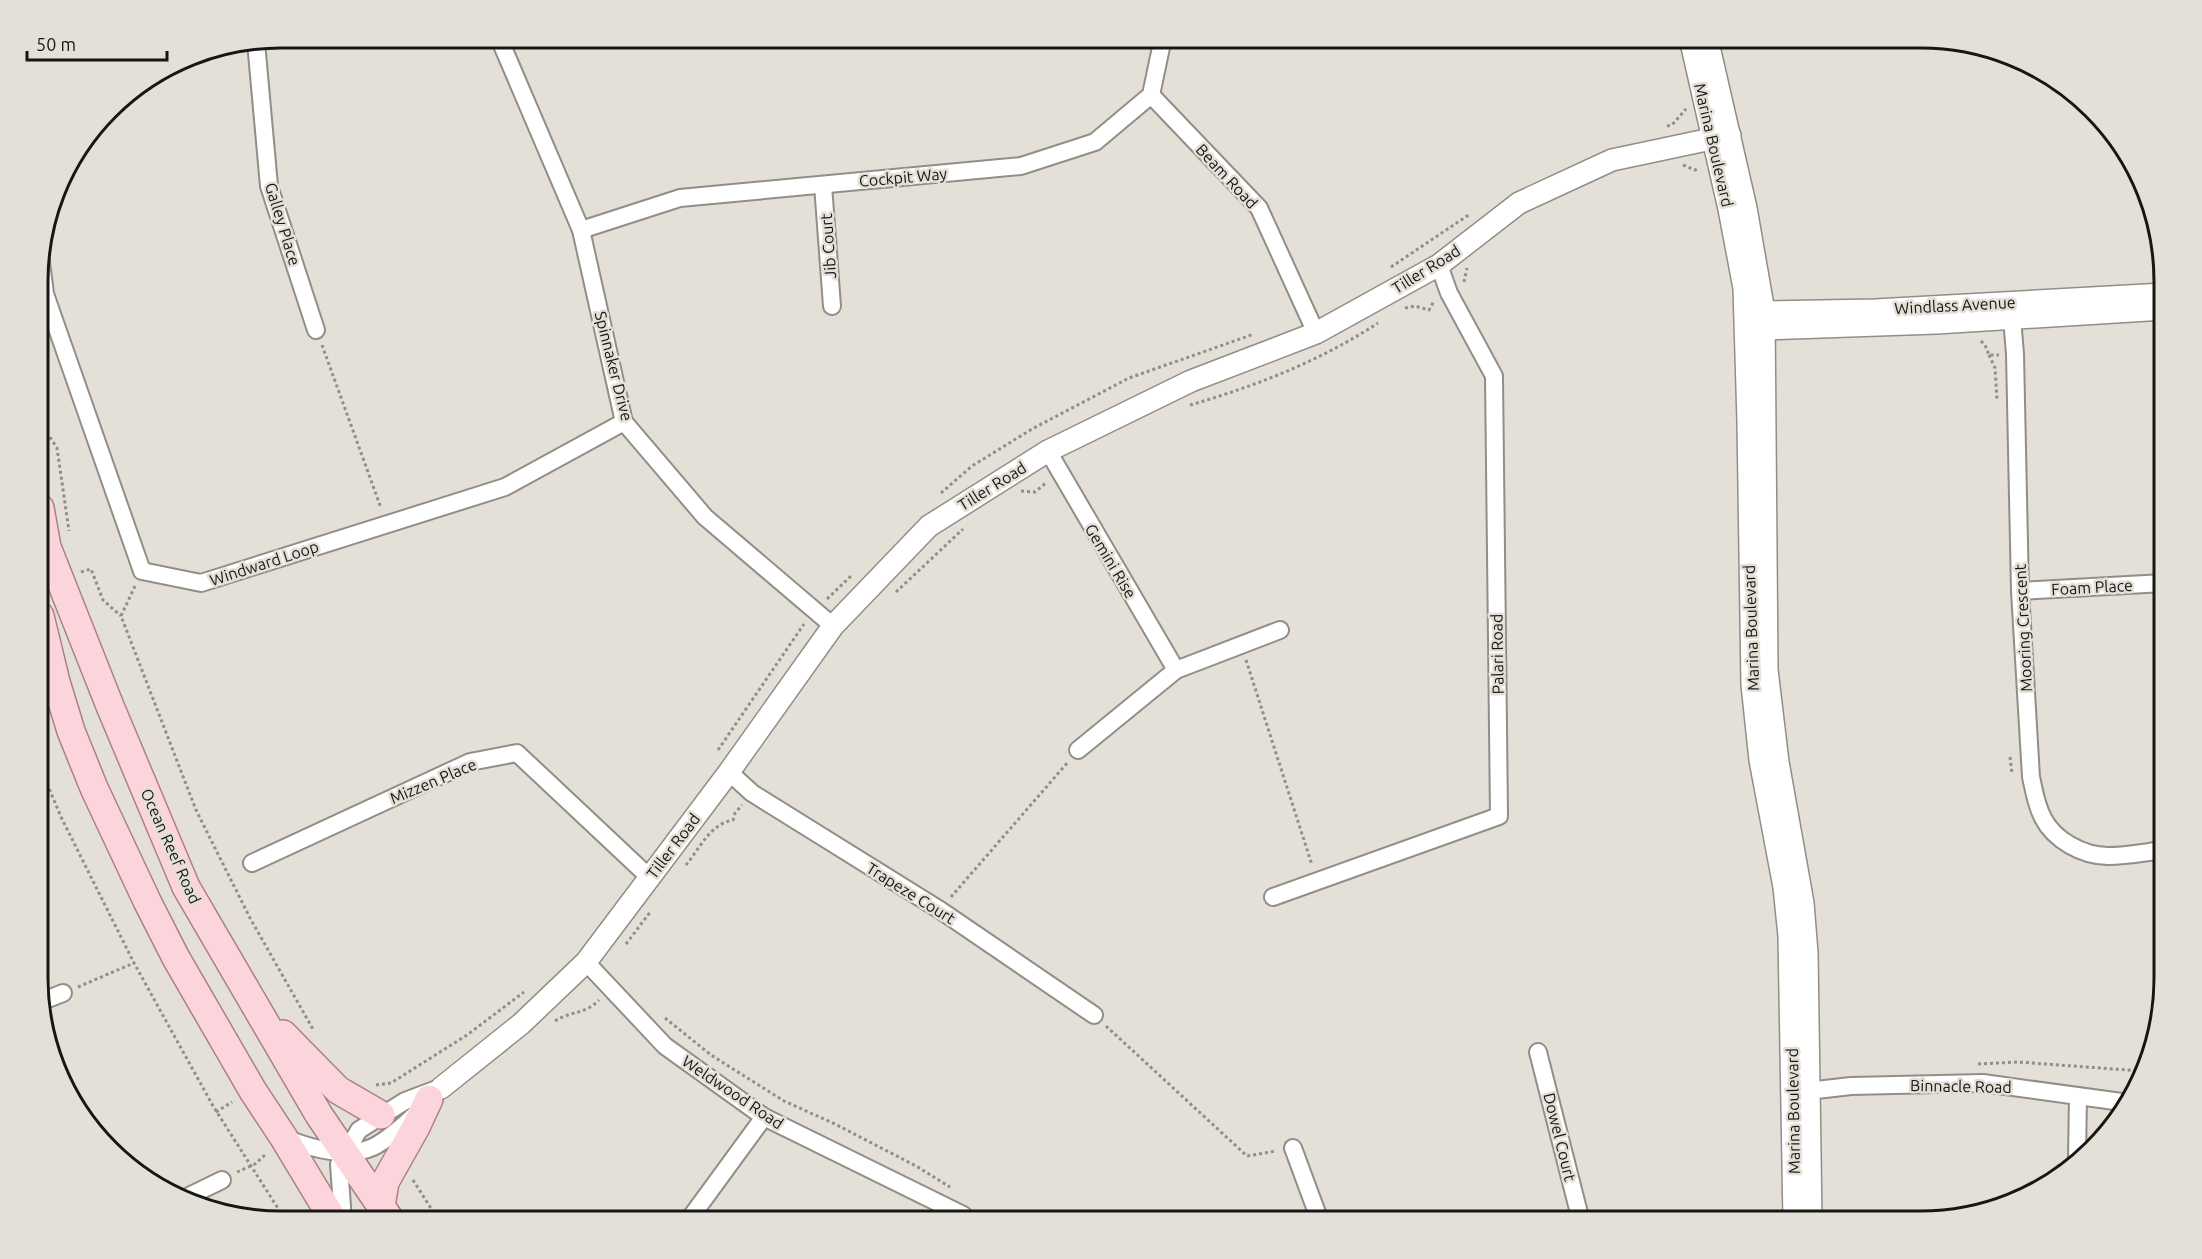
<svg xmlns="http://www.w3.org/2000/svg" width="2202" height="1259" viewBox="0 0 2202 1259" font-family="Ubuntu,sans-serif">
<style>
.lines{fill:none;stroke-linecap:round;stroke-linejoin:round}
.minor-casing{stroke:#918e87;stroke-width:20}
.tertiary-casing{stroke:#918e87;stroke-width:24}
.primary-casing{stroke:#ab8086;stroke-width:30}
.path{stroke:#918e88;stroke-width:3;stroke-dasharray:3 3;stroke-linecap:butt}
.minor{stroke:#fff;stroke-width:16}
.tertiary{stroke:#fff;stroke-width:21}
.primary{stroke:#fcd5dc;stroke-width:27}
.labels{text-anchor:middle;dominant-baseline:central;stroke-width:5;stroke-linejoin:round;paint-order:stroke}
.street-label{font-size:16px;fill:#171613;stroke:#e4e0d8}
.rim{fill:none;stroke:#171613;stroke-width:3}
</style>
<rect width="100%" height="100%" fill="#e4e0d8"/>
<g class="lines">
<defs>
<g id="minor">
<path d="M 499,38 L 581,230 L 624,422 L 705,517 L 833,626"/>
<path d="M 256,42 L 269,186 L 316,330"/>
<path d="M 1151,95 L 1259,208 L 1316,333"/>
<path d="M 823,185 L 832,306"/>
<path d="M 581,230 L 680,198 L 1021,166 L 1095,142 L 1151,95 L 1163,38"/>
<path d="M 40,254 L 45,294 L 142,571 L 201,583 L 505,487 L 624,422"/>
<path d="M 2011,306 L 2015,354 L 2020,591 L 2031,777 C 2034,790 2036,805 2043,818 C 2054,840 2083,856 2108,856 C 2127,856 2146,852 2164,850"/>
<path d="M 1048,451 L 1176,670"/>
<path d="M 2020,591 L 2164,583"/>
<path d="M 1078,750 L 1176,670 L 1280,630"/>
<path d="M 729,772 L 752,793 L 940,910 L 1094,1015"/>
<path d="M 252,863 L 470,762 L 517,753 L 649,877"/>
<path d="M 1273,897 L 1499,816 L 1494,376 L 1449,293 L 1439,265"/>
<path d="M 586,962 L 665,1046 L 764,1117 L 963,1215 L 969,1221"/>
<path d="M 40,1002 L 63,993"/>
<path d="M 1538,1052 L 1581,1221"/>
<path d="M 1799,1092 L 1851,1086 L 1983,1083 L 2129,1103"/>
<path d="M 285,1138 C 310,1148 346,1159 373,1147 C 384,1142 410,1121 418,1111"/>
<path d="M 1293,1148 L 1320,1221"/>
<path d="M 2077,1159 L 2078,1096"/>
<path d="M 183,1199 L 222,1180"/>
<path d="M 343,1221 L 339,1164 L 359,1130 L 405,1101 L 434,1090"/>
<path d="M 688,1221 L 764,1117"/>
</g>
<g id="tertiary">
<path d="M 1690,38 L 1729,209 L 1744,288 L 1748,422 L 1752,685 L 1760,760 L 1784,887 L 1789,936 L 1794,1221"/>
<path d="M 1707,38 L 1746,208 L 1764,312 L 1767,670 L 1778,762 L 1803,903 L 1807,953 L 1811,1221"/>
<path d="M 1752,315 L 1764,312 L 1875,310 L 2164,294"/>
<path d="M 1751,326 L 1764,329 L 1936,323 L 2164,309"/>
<path d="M 441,1088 L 521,1024 L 586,962 L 729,772 L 833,626 L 929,526 L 1048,451 L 1191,381 L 1316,333 L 1439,265 L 1519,203 L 1612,160 L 1730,135"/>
</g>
<g id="primary">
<path d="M 40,508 L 47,547 L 110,706 L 186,887 L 319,1115 L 391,1221"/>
<path d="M 40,616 L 56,682 L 71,731 L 94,788 L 147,901 L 176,958 L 253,1091 L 284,1138 L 334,1221"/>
<path d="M 283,1034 L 338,1090 L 381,1115"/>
<path d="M 381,1206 L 385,1182 L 416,1127 L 429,1099"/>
</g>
</defs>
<use href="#minor" class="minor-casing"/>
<use href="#tertiary" class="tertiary-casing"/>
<use href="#primary" class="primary-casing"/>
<g class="path">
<path d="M 1667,126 L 1672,125 L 1686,109"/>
<path d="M 1683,165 L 1695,170 L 1699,168"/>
<path d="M 1391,267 L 1470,214"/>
<path d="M 1464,282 L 1467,268"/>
<path d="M 1405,308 L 1415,306 L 1429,310 L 1434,301"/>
<path d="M 1981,341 L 1985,345 L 1989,355 L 1999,355"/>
<path d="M 322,345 L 381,508"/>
<path d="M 1989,355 L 1995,368 L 1997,400"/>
<path d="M 1190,405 C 1256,386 1320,361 1378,323"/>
<path d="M 40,422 L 57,448 L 69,531"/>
<path d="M 1021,491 L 1035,492 L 1047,482"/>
<path d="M 941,493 L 972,466 L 1032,429 L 1129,378 L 1254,334"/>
<path d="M 81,572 L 91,569 L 103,600 L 121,616"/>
<path d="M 135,586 L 121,616 L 196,810 L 250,918 L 314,1031"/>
<path d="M 896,592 L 963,529"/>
<path d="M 827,599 L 852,575"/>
<path d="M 1246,660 L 1312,865"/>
<path d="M 40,729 L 46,723"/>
<path d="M 718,750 L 804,624"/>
<path d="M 2010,757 L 2012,774"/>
<path d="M 40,767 L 61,817 L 134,963 L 213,1106 L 286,1221"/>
<path d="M 686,865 C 700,848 710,824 733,820 L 735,813 L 742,805"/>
<path d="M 951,897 L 1068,762"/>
<path d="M 626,944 L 651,911"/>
<path d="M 78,987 L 134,963"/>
<path d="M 665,1018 L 711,1055 L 784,1101 L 835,1124 L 916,1166 L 950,1187"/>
<path d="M 555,1021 C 573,1010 584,1015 599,1000"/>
<path d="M 1106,1026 L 1247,1156 L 1276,1151"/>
<path d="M 1978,1064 L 2018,1062 L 2141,1071"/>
<path d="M 376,1085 L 391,1083 L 467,1035 L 524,992"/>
<path d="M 216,1112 L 232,1102"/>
<path d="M 237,1172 L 255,1164 L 267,1153"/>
<path d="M 2059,1178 L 2059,1164"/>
<path d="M 413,1180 L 439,1221"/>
<path d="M 984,1213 L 994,1221"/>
</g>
<use href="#minor" class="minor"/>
<use href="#tertiary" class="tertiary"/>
<use href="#primary" class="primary"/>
</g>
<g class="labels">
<g class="street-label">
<text transform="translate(1714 145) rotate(77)">Marina Boulevard</text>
<text transform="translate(1227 176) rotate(47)">Beam Road</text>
<text transform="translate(903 177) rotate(-5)">Cockpit Way</text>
<text transform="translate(283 224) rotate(73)">Galley Place</text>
<text transform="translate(828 246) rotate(-94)">Jib Court</text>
<text transform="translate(1426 269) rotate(-32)">Tiller Road</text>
<text transform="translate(1955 305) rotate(-3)">Windlass Avenue</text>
<text transform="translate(614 366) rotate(76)">Spinnaker Drive</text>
<text transform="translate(992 486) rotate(-32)">Tiller Road</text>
<text transform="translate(1111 561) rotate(59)">Gemini Rise</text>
<text transform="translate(264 563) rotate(-18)">Windward Loop</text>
<text transform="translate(2092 587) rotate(-3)">Foam Place</text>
<text transform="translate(1751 628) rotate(-92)">Marina Boulevard</text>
<text transform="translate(2023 628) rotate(-93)">Mooring Crescent</text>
<text transform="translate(1497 654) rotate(-91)">Palari Road</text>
<text transform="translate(433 781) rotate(-23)">Mizzen Place</text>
<text transform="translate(171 846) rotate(66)">Ocean Reef Road</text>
<text transform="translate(673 846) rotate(-53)">Tiller Road</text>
<text transform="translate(911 893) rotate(32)">Trapeze Court</text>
<text transform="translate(1961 1086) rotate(1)">Binnacle Road</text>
<text transform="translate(733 1092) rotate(34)">Weldwood Road</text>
<text transform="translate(1793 1111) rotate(-91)">Marina Boulevard</text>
<text transform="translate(1560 1137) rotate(76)">Dowel Court</text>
</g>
</g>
<path d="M0 0H2202V1259H0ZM281 48H1921A233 233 0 0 1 2154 281V978A233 233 0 0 1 1921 1211H281A233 233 0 0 1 48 978V281A233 233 0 0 1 281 48Z" fill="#e4e0d8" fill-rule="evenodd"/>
<path class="rim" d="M281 48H1921A233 233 0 0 1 2154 281V978A233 233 0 0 1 1921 1211H281A233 233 0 0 1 48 978V281A233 233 0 0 1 281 48Z"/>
<path d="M27 51v9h140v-9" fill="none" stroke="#171613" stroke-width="3"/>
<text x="36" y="51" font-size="18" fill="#171613" stroke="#e4e0d8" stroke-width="4.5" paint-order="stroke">50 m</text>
</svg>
